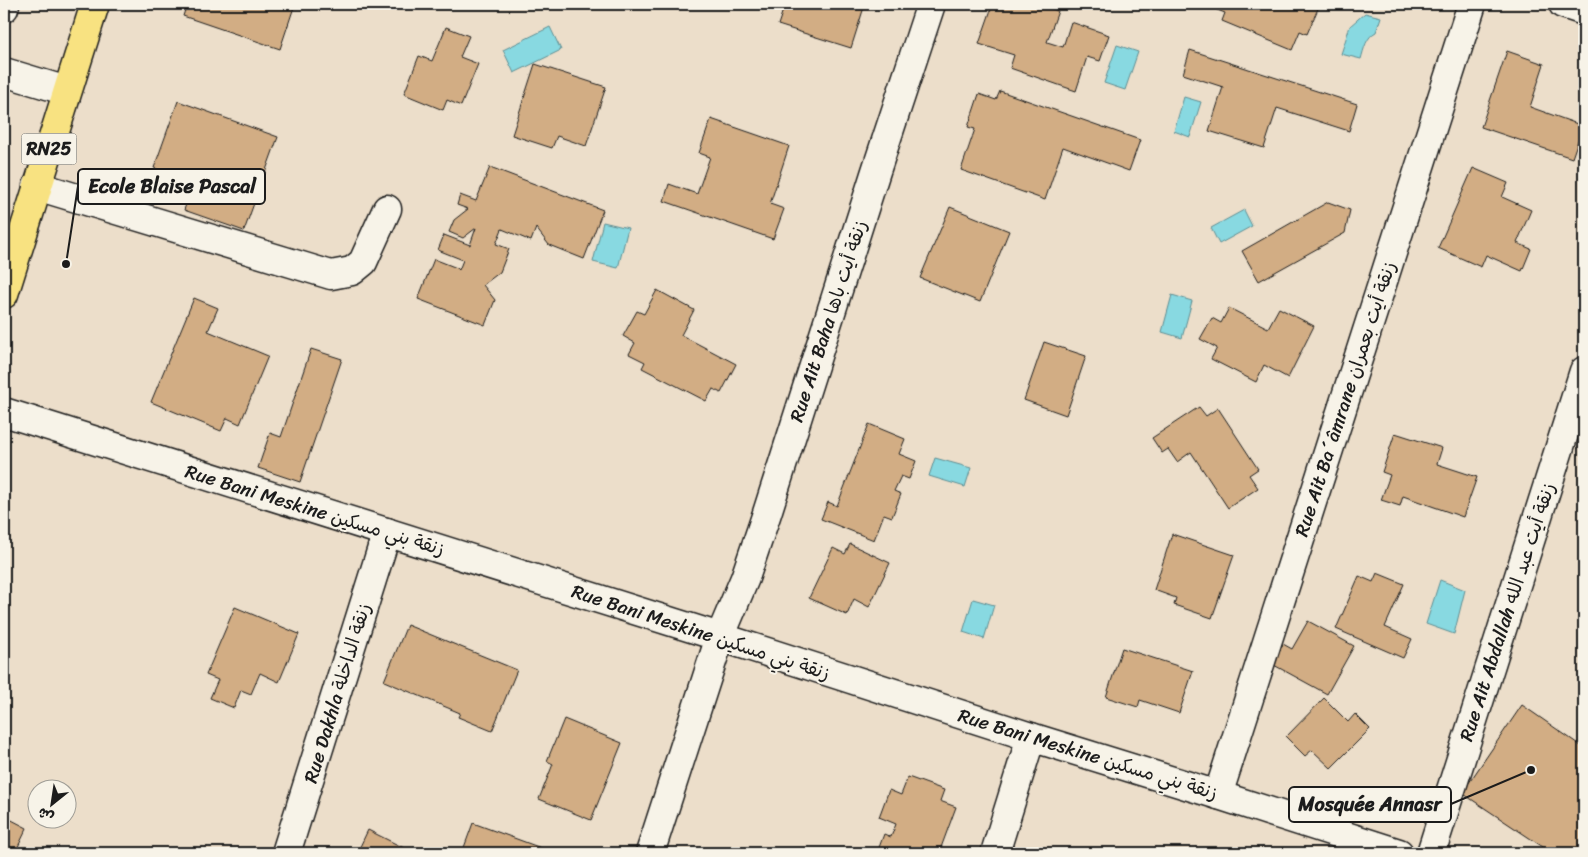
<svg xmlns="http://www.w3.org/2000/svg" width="1588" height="857" viewBox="0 0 1588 857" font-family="Sriracha,'Playpen Sans Arabic',sans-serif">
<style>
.water{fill:#88d9e1;stroke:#5d8d92}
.building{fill:#d2ad84;stroke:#1c1c1c}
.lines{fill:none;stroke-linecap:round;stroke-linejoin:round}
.minor-casing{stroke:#1c1c1c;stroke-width:31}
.major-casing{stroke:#1c1c1c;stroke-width:31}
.minor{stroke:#f7f3e8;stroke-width:28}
.major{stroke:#f8e281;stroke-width:28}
.labels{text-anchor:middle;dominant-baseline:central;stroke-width:4;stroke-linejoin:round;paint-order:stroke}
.shield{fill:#f7f3e8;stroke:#5e5c59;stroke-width:1}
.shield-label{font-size:18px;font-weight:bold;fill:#1c1c1c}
.street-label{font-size:19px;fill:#1c1c1c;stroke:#f7f3e8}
.leader{fill:none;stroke:#1c1c1c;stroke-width:2}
.callout-dot{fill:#1c1c1c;stroke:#f7f3e8;stroke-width:2}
.callout{fill:#f7f3e8;stroke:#1c1c1c;stroke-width:2}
.callout-label{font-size:20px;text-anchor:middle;font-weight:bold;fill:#1c1c1c}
</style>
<rect width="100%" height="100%" fill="#ecdeca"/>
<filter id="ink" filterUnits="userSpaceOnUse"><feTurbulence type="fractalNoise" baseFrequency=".02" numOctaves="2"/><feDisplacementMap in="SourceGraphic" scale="10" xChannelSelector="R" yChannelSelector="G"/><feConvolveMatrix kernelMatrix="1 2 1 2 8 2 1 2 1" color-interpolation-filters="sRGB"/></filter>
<g filter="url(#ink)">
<g class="water">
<path d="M 1365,13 L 1381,17 L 1376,32 C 1366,37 1364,49 1361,59 L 1341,54 L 1350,26 Z"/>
<path d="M 550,27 L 561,50 L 514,73 L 503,50 Z"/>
<path d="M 1117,45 L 1138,52 L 1125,90 L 1104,83 Z"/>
<path d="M 1184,97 L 1201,102 L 1190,137 L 1174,131 Z"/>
<path d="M 1244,210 L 1252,226 L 1219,244 L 1211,228 Z"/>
<path d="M 603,222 L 628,228 L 618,268 L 593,262 Z"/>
<path d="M 1172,295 L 1192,301 L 1182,338 L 1162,332 Z"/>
<path d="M 935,458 L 971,468 L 965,487 L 929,476 Z"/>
<path d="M 1440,580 L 1465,590 L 1454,634 L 1426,624 Z"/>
<path d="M 973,599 L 994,605 L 984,639 L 963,632 Z"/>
</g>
<g class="building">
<path d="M 187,4 L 295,4 L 280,49 L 183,16 Z"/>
<path d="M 785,4 L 865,4 L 851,48 L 778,25 Z"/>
<path d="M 993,4 L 1038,4 L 1058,11 L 1047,42 L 1063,47 L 1071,22 L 1109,35 L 1100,61 L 1087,57 L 1076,91 L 1010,68 L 1014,55 L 979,44 Z"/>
<path d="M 1202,4 L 1320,4 L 1307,34 L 1300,31 L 1292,50 L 1222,21 L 1225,13 Z"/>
<path d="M 446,27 L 469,36 L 460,57 L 478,64 L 461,106 L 447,100 L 443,110 L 404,94 L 419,56 L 432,61 Z"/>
<path d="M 1190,50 L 1357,104 L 1349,131 L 1277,108 L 1264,148 L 1209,131 L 1223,87 L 1183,74 Z"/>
<path d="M 1507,51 L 1544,64 L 1530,107 L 1583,126 L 1572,158 L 1481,127 Z"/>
<path d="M 535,64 L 606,87 L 586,146 L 557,136 L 552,148 L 512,135 Z"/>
<path d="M 1000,91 L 1140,140 L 1129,171 L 1063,147 L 1045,200 L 961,170 L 975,129 L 968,127 L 979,94 L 996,100 Z"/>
<path d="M 178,101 L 278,137 L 244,231 L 184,210 L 191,190 L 177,185 L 180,177 L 154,168 Z"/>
<path d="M 711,119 L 789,146 L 770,204 L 784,209 L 773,239 L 664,201 L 669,184 L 697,194 L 710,157 L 699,153 Z"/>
<path d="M 490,167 L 603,210 L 584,259 L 549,245 L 536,228 L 531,241 L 502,229 L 496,244 L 509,249 L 500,272 L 483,285 L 495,300 L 485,325 L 418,299 L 434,259 L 457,268 L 459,270 L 463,260 L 438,250 L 444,235 L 470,245 L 476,228 L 463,238 L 449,232 L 454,220 L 468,209 L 457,205 L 460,195 L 476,201 Z"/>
<path d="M 1473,168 L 1508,183 L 1502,197 L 1531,210 L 1517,243 L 1531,249 L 1522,271 L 1486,255 L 1481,267 L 1438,248 Z"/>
<path d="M 1328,202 L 1350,210 L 1345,233 L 1259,281 L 1242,251 Z"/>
<path d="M 950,207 L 1009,231 L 980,302 L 920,278 Z"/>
<path d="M 657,290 L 694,310 L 681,335 L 736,364 L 721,393 L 713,389 L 706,401 L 642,368 L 645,362 L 629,354 L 635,343 L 623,336 L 637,311 L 644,314 Z"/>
<path d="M 194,298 L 218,308 L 208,331 L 268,356 L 240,424 L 227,418 L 221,431 L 151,402 Z"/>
<path d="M 1229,308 L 1268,328 L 1279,308 L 1314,326 L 1288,378 L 1264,365 L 1256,382 L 1211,359 L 1217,348 L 1200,339 L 1212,318 L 1221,323 Z"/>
<path d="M 1044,342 L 1086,356 L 1066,415 L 1024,400 Z"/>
<path d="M 311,349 L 342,359 L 300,482 L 258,468 L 270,433 L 281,437 Z"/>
<path d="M 1199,407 L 1206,416 L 1218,408 L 1258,469 L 1249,475 L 1258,488 L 1228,508 L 1191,452 L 1177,462 L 1168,449 L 1162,453 L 1152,438 Z"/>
<path d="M 869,424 L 905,439 L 899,454 L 916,461 L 909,479 L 901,476 L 894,491 L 901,494 L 892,517 L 884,514 L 874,540 L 821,519 L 828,502 L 837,506 Z"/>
<path d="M 1395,433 L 1442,448 L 1437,464 L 1477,477 L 1463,517 L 1403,496 L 1400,506 L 1381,500 L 1390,475 L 1382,472 Z"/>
<path d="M 1172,534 L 1234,555 L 1212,618 L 1174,605 L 1176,598 L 1154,590 Z"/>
<path d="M 850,544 L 890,563 L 869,607 L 854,599 L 847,615 L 809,598 L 833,548 L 845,554 Z"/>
<path d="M 1377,573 L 1404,584 L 1385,627 L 1412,639 L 1403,658 L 1336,629 L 1359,576 L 1373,582 Z"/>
<path d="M 235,607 L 299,634 L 279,682 L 260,673 L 251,694 L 241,690 L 234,708 L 210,698 L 218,680 L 206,675 Z"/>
<path d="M 1308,621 L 1354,646 L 1327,694 L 1272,664 L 1283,644 L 1292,649 Z"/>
<path d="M 407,625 L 517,670 L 492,731 L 458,717 L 460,713 L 384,681 Z"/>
<path d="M 1122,648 L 1193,671 L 1179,713 L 1140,700 L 1138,707 L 1106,697 Z"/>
<path d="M 1324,698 L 1348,722 L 1355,714 L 1370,729 L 1331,768 L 1312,750 L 1305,756 L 1286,737 Z"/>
<path d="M 1522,705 L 1584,748 L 1584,853 L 1552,853 L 1462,793 Z"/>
<path d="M 564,719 L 622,743 L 591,820 L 539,799 L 553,764 L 547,761 Z"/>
<path d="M 908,777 L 944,790 L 940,801 L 956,807 L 939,853 L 877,853 L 884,834 L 891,837 L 896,824 L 879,817 L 889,790 L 901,795 Z"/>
<path d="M 4,816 L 27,828 L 15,853 L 4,853 Z"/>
<path d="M 473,823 L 552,852 L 552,853 L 462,853 Z"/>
<path d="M 368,830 L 414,853 L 357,853 Z"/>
</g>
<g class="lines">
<defs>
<g id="minor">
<path d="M 1563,4 L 1584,11"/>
<path d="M 4,8 L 5,4"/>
<path d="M 4,72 L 67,91"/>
<path d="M 37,186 L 331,275 L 352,271 L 363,262 L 387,209"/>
<path d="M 4,412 L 720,637 L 1031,737 L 1218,795 L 1399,853"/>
<path d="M 1218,795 L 1472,4"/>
<path d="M 286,853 L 387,532"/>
<path d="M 650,853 L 720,637 L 745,578 L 767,513 L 876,171 L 931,4"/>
<path d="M 995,853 L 1031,737"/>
<path d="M 1431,853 L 1584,371"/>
</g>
<path id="major" d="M 4,294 L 95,4"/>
</defs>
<use href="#minor" class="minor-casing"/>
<use href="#major" class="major-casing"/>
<use href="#minor" class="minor"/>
<use href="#major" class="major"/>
</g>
</g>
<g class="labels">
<rect class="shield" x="21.5" y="133.5" width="55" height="31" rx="4"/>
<g class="shield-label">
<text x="49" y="149">RN25</text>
</g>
<g class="street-label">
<text transform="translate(828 321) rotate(-72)">Rue Ait Baha زنقة أيت باها</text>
<text transform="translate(1345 399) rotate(-72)">Rue Ait Ba´âmrane زنقة أيت بعمران</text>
<text transform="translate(315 510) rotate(17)">Rue Bani Meskine زنقة بني مسكين</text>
<text transform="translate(1507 612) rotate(-72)">Rue Ait Abdallah زنقة أيت عبد الله</text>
<text transform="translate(701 632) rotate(18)">Rue Bani Meskine زنقة بني مسكين</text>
<text transform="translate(337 693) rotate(-73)">Rue Dakhla زنقة الداخلة</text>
<text transform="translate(1088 754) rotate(17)">Rue Bani Meskine زنقة بني مسكين</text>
</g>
</g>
<path class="leader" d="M66 264L78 186M1531 770L1451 804"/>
<g class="callout-dot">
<circle cx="66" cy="264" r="5"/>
<circle cx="1531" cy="770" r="5"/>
</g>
<g class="callout">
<rect x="78" y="169" width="187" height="35" rx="5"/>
<rect x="1289" y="787" width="162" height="35" rx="5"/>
</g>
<g class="callout-label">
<text x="172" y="193">Ecole Blaise Pascal</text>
<text x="1370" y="811">Mosquée Annasr</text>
</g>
<rect width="1588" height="857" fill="none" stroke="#f7f3e8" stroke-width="20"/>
<rect x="10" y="10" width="1568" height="837" fill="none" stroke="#1c1c1c" stroke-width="2" filter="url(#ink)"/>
<g transform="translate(52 804) rotate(210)"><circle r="24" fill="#f7f3e8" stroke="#9f9d96"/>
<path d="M0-4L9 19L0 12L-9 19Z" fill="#1c1c1c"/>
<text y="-8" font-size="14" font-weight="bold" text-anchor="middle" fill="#1c1c1c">ش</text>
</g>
</svg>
